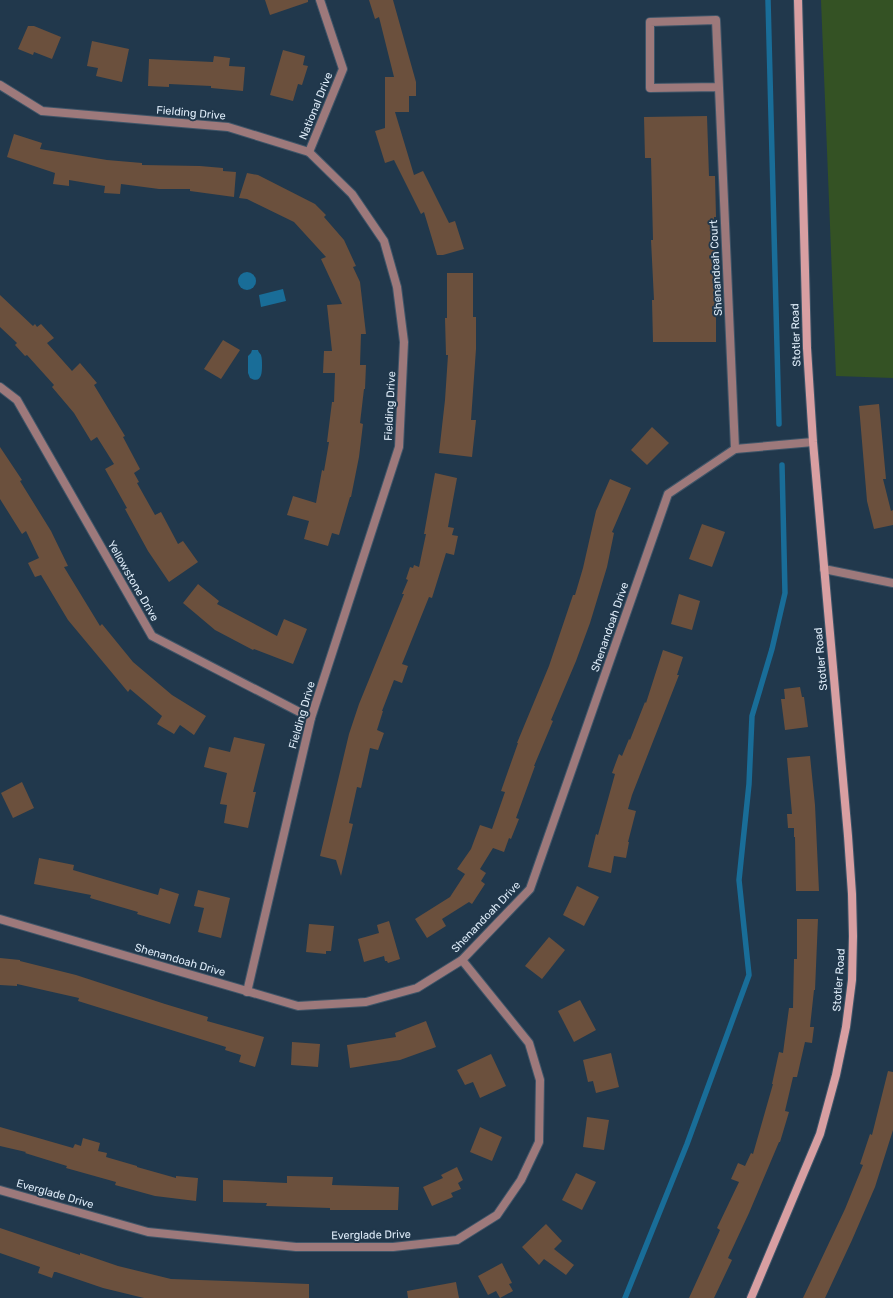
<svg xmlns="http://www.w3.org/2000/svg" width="893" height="1298" viewBox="0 0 893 1298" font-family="Rubik,sans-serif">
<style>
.green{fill:#345224}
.water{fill:#196d98}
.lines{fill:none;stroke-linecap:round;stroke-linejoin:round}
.stream{stroke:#196d98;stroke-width:5.5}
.building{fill:#6b503d}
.street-casing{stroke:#3f5568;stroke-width:10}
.secondary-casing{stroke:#3f5568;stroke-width:10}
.street{stroke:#9d797b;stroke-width:8}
.secondary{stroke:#d89fa2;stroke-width:8}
.labels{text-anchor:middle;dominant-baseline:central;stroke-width:4;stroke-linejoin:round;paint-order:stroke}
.street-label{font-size:11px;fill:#ddebf8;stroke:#21384c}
</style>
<rect width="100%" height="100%" fill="#21384c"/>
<path class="green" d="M 821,0 L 893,0 L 893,378 L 836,376 Z"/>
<g class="water">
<circle cx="247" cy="281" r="9"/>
<path d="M 283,289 L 286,301 L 261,307 L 259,295 Z"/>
<path d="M 252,350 L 258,350 C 258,352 260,353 261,355 C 262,358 262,362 262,366 C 262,374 261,384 250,378 L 248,373 L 248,356 L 251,353 Z"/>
</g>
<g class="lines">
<g class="stream">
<path d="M 768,0 L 779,424"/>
<path d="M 625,1298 L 687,1144 L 749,975 L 739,880 L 749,784 L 752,716 L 772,649 L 785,593 L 782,465"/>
</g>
</g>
<g class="building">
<path d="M 265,0 L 308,0 L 308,2 L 270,15 Z"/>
<path d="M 369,0 L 393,0 L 416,82 L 416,96 L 409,96 L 409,112 L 395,112 L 414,175 L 423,171 L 449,223 L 455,221 L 464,249 L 443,255 L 437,255 L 424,212 L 421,214 L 394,160 L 385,163 L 375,131 L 385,128 L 385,77 L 394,77 L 379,17 L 375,19 Z"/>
<path d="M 28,26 L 34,26 L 61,37 L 52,59 L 34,52 L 33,55 L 18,49 Z"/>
<path d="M 92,41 L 129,49 L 122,82 L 96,76 L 98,68 L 87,66 Z"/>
<path d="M 283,50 L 305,56 L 303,65 L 308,66 L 302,85 L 298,84 L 293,101 L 270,95 Z"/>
<path d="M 214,56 L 230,58 L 229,66 L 245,67 L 243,91 L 211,88 L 211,86 L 169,84 L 169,87 L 148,86 L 149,59 L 213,62 Z"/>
<path d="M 707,116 L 709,176 L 715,176 L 716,217 L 714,217 L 716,295 L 716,342 L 653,342 L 652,300 L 654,300 L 651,240 L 653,240 L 651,158 L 645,158 L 644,117 Z"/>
<path d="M 14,134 L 42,143 L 40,149 L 107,160 L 142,163 L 142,165 L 200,166 L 223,168 L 223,171 L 236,172 L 234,197 L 190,191 L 190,189 L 159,189 L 121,184 L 120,194 L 104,193 L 105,186 L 69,180 L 69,186 L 53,184 L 55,173 L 7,157 Z"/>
<path d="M 247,173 L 258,175 L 315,204 L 326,215 L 324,217 L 344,240 L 356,266 L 353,267 L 360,282 L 366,334 L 361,334 L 360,365 L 366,365 L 365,389 L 364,389 L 360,423 L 363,424 L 359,457 L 351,497 L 350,497 L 339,535 L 332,533 L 328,546 L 304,539 L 309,521 L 287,515 L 293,496 L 316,503 L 322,470 L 324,471 L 329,442 L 327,442 L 332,402 L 334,402 L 335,373 L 323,373 L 324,351 L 332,351 L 327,305 L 342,304 L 321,259 L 326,257 L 294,222 L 247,199 L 239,198 Z"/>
<path d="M 447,273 L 473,273 L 473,317 L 476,317 L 476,349 L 471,420 L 476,420 L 472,457 L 439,453 L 445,400 L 448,355 L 446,355 L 445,318 L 447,318 Z"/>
<path d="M 0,295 L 33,326 L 35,324 L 37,327 L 41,324 L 54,338 L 47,343 L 72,371 L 80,363 L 97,383 L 94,385 L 125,436 L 123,437 L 140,469 L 134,473 L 139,482 L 137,483 L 155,515 L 161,512 L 178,544 L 183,541 L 198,562 L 169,582 L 148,551 L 125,509 L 127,508 L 105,469 L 114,464 L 97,437 L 91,441 L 74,413 L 52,387 L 54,385 L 27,355 L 25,356 L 15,345 L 17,343 L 0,327 Z"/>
<path d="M 223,340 L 240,350 L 221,379 L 204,369 Z"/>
<path d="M 879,404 L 886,479 L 883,479 L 891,511 L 893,510 L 893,525 L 874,529 L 867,501 L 859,406 Z"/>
<path d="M 652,427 L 669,443 L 647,465 L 631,450 Z"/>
<path d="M 0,447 L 22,480 L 20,481 L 51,531 L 68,566 L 64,567 L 100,626 L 102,624 L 133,662 L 172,695 L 206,716 L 194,735 L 180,725 L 174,734 L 157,724 L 162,716 L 130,689 L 128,692 L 68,620 L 41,575 L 35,577 L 28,563 L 39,558 L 26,531 L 22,534 L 0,499 Z"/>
<path d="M 435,473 L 457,478 L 448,527 L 454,528 L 452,535 L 458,536 L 454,555 L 446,553 L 432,598 L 429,597 L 402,664 L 408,666 L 402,683 L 394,680 L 382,711 L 383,711 L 377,730 L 384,733 L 378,750 L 370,748 L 361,788 L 357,787 L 349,823 L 353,824 L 341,876 L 336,860 L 320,856 L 329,818 L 349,734 L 359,704 L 404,594 L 402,594 L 408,580 L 406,579 L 410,567 L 413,568 L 414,565 L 419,567 L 426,534 L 424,534 Z"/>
<path d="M 610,479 L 631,488 L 612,532 L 614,533 L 607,567 L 590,623 L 576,661 L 551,720 L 553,721 L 534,766 L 535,766 L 516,818 L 519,819 L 511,839 L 509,838 L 504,852 L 493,848 L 480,869 L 486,873 L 481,881 L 485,884 L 472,904 L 469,902 L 442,919 L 446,926 L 427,938 L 415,919 L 450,897 L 465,874 L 457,869 L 471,849 L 480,825 L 492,829 L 505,792 L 501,791 L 518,743 L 517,743 L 549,666 L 573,595 L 575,595 L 583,568 L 596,511 Z"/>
<path d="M 702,524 L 725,532 L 712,567 L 689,559 Z"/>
<path d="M 198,584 L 219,601 L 217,604 L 277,636 L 284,619 L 307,629 L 293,664 L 254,649 L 253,650 L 215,630 L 183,603 Z"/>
<path d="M 679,594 L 700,601 L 692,630 L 671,624 Z"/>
<path d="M 663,650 L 683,657 L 677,675 L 679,675 L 632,795 L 628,809 L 636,811 L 628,842 L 629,842 L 626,858 L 614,856 L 611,873 L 588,867 L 596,834 L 598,835 L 615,774 L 612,773 L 619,754 L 622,756 L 629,739 L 630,740 L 645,702 L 646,703 Z"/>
<path d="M 800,687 L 802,697 L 804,697 L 808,727 L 785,730 L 781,699 L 785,699 L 784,689 Z"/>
<path d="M 234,737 L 265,744 L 253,792 L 256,792 L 248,828 L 224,823 L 227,805 L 220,804 L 227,773 L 204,767 L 209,747 L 230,752 Z"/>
<path d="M 810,756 L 815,805 L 819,891 L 796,891 L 795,837 L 794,837 L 794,828 L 788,828 L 787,814 L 792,814 L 787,758 Z"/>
<path d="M 22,782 L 34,808 L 13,818 L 1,793 Z"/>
<path d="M 39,858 L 74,865 L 73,870 L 144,891 L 158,895 L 160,888 L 179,894 L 170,924 L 137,914 L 138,912 L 90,898 L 91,895 L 34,884 Z"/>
<path d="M 577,886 L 599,897 L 584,926 L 563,915 Z"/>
<path d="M 198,890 L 230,898 L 221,938 L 198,932 L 204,908 L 194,906 Z"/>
<path d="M 797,919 L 818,919 L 815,990 L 814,990 L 810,1027 L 814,1027 L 812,1043 L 805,1042 L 797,1077 L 793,1077 L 785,1111 L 789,1112 L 780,1142 L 779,1142 L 749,1213 L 728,1258 L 732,1260 L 714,1298 L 689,1298 L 720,1230 L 717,1228 L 739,1182 L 731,1179 L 738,1163 L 745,1166 L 751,1153 L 753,1154 L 773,1084 L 772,1084 L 779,1052 L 783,1053 L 789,1008 L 793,1008 L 794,959 L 797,959 Z"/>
<path d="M 389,921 L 400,959 L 388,963 L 387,961 L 385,961 L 384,956 L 364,962 L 358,939 L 379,933 L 377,925 Z"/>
<path d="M 309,924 L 334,926 L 331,951 L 326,951 L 326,954 L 306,952 Z"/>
<path d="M 549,937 L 565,950 L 542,979 L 525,966 Z"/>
<path d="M 0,958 L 20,960 L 20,961 L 76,975 L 165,1004 L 208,1017 L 207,1021 L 264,1037 L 255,1067 L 239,1062 L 241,1055 L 225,1050 L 226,1047 L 78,1001 L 79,998 L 17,984 L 17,986 L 0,985 Z"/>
<path d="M 580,1000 L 596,1030 L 574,1042 L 558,1011 Z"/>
<path d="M 426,1021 L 436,1047 L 400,1060 L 350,1068 L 347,1045 L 396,1037 L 395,1033 Z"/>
<path d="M 292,1042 L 320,1044 L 318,1067 L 291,1065 Z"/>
<path d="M 611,1053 L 619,1087 L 596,1093 L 593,1081 L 588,1082 L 583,1060 Z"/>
<path d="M 491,1054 L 506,1086 L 480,1098 L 473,1082 L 465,1085 L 457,1070 Z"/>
<path d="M 888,1071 L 893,1072 L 893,1130 L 875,1187 L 852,1240 L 825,1298 L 803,1298 L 845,1209 L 863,1165 L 860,1164 L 870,1134 L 872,1135 Z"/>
<path d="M 587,1117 L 609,1120 L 604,1150 L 583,1147 Z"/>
<path d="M 0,1127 L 73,1148 L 75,1144 L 81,1146 L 83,1138 L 100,1143 L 98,1151 L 107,1153 L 106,1157 L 137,1166 L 137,1167 L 176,1178 L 176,1176 L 198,1178 L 196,1201 L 155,1196 L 115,1185 L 116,1182 L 66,1168 L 67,1166 L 25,1153 L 26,1152 L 0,1146 Z"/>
<path d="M 480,1127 L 502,1137 L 492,1161 L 470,1152 Z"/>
<path d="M 457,1167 L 463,1180 L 458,1183 L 461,1189 L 451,1193 L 453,1197 L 432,1206 L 423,1187 L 443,1178 L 441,1175 Z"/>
<path d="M 576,1173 L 596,1182 L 582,1210 L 562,1200 Z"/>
<path d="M 287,1176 L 333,1177 L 332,1185 L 399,1187 L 398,1210 L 330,1210 L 330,1208 L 266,1206 L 267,1203 L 223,1202 L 223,1180 L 287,1183 Z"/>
<path d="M 546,1224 L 562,1241 L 554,1249 L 574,1265 L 566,1275 L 544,1259 L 539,1265 L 522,1247 Z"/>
<path d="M 0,1228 L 80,1255 L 80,1253 L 118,1266 L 171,1279 L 309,1284 L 309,1298 L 144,1298 L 103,1288 L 56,1272 L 54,1272 L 52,1278 L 38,1273 L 40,1267 L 0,1253 Z"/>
<path d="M 502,1263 L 512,1283 L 509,1284 L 513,1291 L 500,1298 L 496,1291 L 488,1295 L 478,1276 Z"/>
<path d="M 456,1282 L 459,1298 L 408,1298 L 407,1291 Z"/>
</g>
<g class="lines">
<defs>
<g id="street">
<path d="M 0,85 L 42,111 L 228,127 L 309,152 L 352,194 L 384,241 L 397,287 L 404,342 L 399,447 L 311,718 L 247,992"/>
<path d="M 718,87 L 650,88 L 650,22 L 716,20 L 735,449"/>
<path d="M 309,152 L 343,69 L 320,0"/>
<path d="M 0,387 L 17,400 L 152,636 L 311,718"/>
<path d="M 824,569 L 893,583"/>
<path d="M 0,919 L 298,1006 L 366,1002 L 417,988 L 462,960 L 530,889 L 668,494 L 735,449 L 813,442"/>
<path d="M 0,1190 L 148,1232 L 296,1247 L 393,1247 L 457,1240 L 497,1215 L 521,1180 L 539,1142 L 540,1080 L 529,1043 L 462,960"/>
</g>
<path id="secondary" d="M 751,1298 L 820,1134 L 836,1075 L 846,1027 L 852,980 L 853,936 L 852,894 L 848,836 L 813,442 L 807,348 L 798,0"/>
</defs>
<use href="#street" class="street-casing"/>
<use href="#secondary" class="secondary-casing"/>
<use href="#street" class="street"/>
<use href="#secondary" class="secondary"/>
</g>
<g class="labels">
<g class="street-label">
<text transform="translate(316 106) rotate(-68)">National Drive</text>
<text transform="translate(191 113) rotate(5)">Fielding Drive</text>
<text transform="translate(716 268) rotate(-93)">Shenandoah Court</text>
<text transform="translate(796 335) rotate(-92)">Stotler Road</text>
<text transform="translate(390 406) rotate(-87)">Fielding Drive</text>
<text transform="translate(133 581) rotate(60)">Yellowstone Drive</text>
<text transform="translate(610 627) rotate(-71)">Shenandoah Drive</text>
<text transform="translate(821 659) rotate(-95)">Stotler Road</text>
<text transform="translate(302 715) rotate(-74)">Fielding Drive</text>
<text transform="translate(486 917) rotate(-46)">Shenandoah Drive</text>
<text transform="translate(180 960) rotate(16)">Shenandoah Drive</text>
<text transform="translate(839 980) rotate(-86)">Stotler Road</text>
<text transform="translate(55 1194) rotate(16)">Everglade Drive</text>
<text transform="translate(371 1235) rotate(-1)">Everglade Drive</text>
</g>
</g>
</svg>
